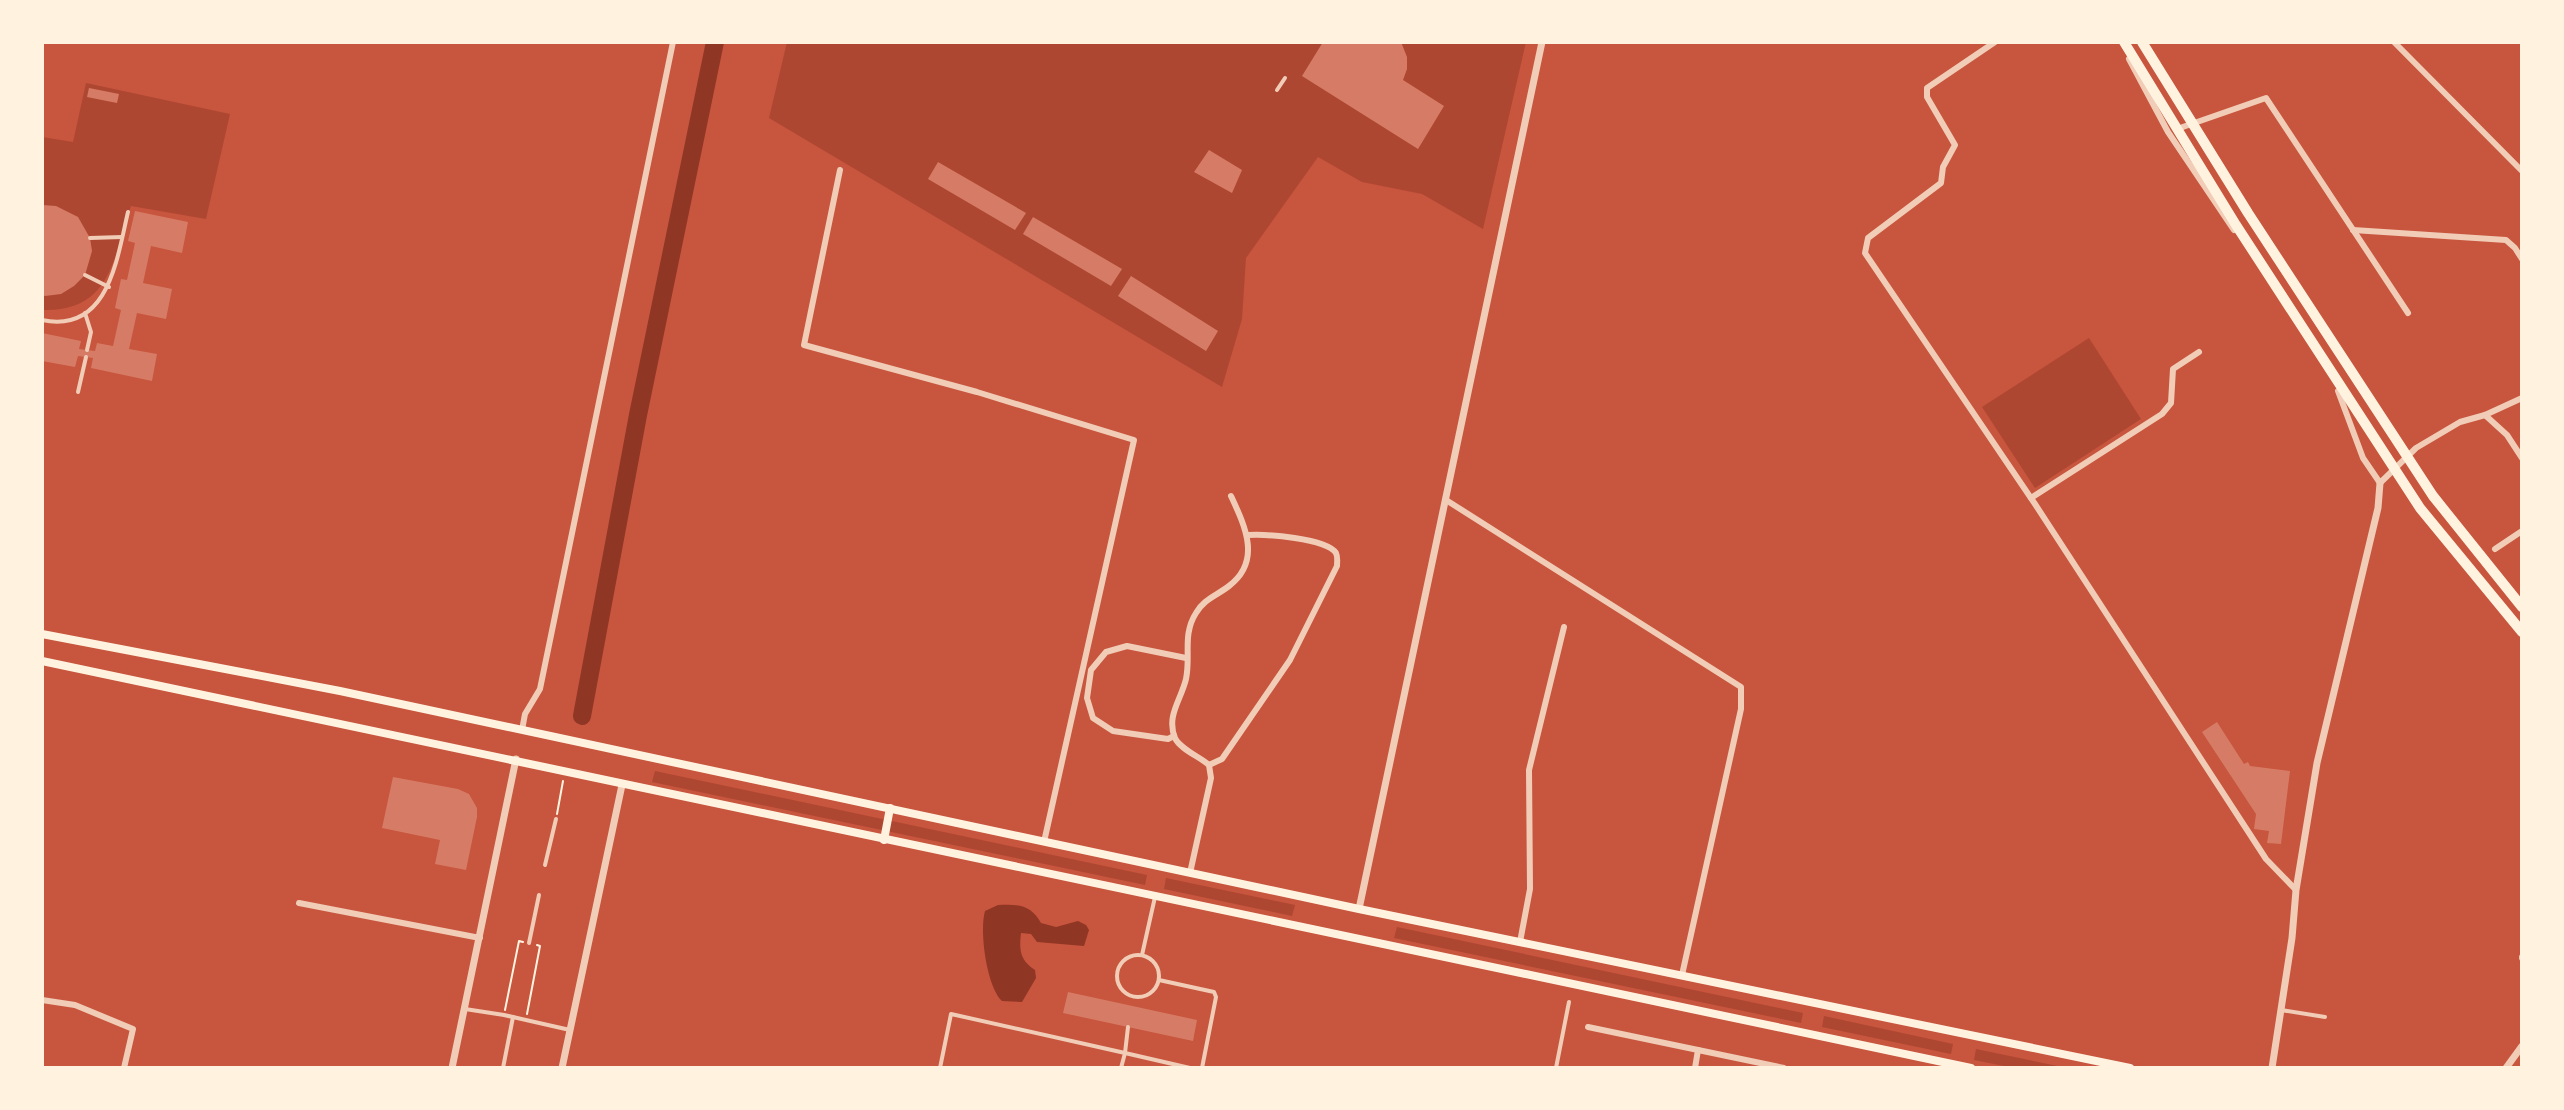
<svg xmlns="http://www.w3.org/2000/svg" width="2564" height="1110" viewBox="0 0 2564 1110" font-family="Cabin,sans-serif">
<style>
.green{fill:#ae4732}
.water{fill:#8f3625}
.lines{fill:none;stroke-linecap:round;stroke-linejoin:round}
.river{stroke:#8f3625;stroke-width:18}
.building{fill:#d67c66}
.path{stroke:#fff3e0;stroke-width:2}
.pedestrian{stroke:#f1ccb7;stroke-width:4}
.minor{stroke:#f1ccb7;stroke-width:6}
.tertiary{stroke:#f1ccb7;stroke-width:7}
.secondary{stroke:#fff3e0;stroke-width:8}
.trunk{stroke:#fff3e0;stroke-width:10}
</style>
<rect width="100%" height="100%" fill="#c8553d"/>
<g class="green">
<path d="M 787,42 L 1526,42 L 1483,229 L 1422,194 L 1362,182 L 1318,157 L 1246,258 L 1242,319 L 1222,387 L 769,118 Z"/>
<path d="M 86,83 L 230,114 L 206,219 L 131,206 C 113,259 111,312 42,310 L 42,137 L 73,142 Z"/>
<path d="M 2089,338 L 2141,419 L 2035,488 L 1982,407 Z"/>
<path d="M 655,771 L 1147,875 L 1145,885 L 652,782 Z"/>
<path d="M 1166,878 L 1295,905 L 1292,916 L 1164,889 Z"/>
<path d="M 1397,927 L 1803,1013 L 1801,1023 L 1394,938 Z"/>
<path d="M 1824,1016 L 1953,1044 L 1951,1054 L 1822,1027 Z"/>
<path d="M 1976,1049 L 2067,1068 L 2014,1068 L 1974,1060 Z"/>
</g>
<path class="water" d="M 998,905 C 1020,904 1031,905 1041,923 L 1056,927 L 1078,921 L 1086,925 L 1089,930 L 1084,946 L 1037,942 L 1031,934 L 1021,933 C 1019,951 1020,960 1035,970 L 1036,978 L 1022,1002 L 1002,1001 C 987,987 979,932 985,911 Z"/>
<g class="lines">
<path class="river" d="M 582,716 L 638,415 L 715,42"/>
</g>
<g class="building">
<path d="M 1323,42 L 1401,42 L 1407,57 L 1407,69 L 1403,80 L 1444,106 L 1418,149 L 1302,76 Z"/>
<path d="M 89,88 L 119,94 L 117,103 L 87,97 Z"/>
<path d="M 1209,150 L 1242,170 L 1232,193 L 1194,172 Z"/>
<path d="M 938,162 L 1026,213 L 1015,230 L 928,179 Z"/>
<path d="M 42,205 L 56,206 L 78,217 L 90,238 L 92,251 L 85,275 L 74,286 L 61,294 L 45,296 L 42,295 Z"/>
<path d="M 135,211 L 188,222 L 182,253 L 151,246 L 143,283 L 172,289 L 166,319 L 137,313 L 129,349 L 157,354 L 152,381 L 91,368 L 93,358 L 78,356 L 75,367 L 42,361 L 42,333 L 81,341 L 79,349 L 95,351 L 97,343 L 113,346 L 121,310 L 115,308 L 121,279 L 127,280 L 135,243 L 128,241 Z"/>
<path d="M 1033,217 L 1122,269 L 1111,286 L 1023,234 Z"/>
<path d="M 1131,276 L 1218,331 L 1206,351 L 1118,296 Z"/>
<path d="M 2217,722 L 2244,764 L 2248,762 L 2250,766 L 2290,771 L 2281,844 L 2267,843 L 2269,831 L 2254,829 L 2256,814 L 2202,732 Z"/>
<path d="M 393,777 L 458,789 L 469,794 L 477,808 L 477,817 L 466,870 L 435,864 L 440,840 L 382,828 Z"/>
<path d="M 1068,992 L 1197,1020 L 1193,1041 L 1063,1013 Z"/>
</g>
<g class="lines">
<g class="path">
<path d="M 557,814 L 563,781"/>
<path d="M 505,1010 L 519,941 L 523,942"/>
<path d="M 527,1014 L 540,946 L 537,945"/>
</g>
<g class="pedestrian">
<path d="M 1277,90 L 1285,78"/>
<path d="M 90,238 L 122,237"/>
<path d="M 85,275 L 109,287"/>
<path d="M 85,313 L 91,332 L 87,350"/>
<path d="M 42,320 C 109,334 117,258 128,212"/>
<path d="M 78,392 L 86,357"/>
<path d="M 545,865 L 556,819"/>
<path d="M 529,943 L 539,895"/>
<circle cx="1138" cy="976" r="21"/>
<path d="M 1142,955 L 1155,897"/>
<path d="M 1159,980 L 1214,992 L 1216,997 L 1202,1068"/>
<path d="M 465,1009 L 504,1015 L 570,1030"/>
<path d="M 2281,1010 L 2325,1017"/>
<path d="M 1128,1027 L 1125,1053 L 1190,1068"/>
<path d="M 503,1068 L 513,1017"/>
<path d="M 940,1068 L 951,1014 L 1125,1053 L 1121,1068"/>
<path d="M 1556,1068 L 1569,1002"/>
</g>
<g class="minor">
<path d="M 1995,42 L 1927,88 L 1927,97 L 1955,145 L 1943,167 L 1941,183 L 1868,238 L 1865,253 L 2035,504 L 2266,859 L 2296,890"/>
<path d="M 2394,42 L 2522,171"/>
<path d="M 2129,59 L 2168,132 L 2234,230"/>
<path d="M 2177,129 L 2266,98 L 2408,313"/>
<path d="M 840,170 L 804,345 L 977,392 L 1134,440 L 1044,842"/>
<path d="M 2353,230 L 2506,240 L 2515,248 L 2522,259"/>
<path d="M 2338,391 L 2363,458 L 2380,483 L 2416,448 L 2460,422 L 2485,415 L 2522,398"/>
<path d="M 2485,415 L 2507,435 L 2522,458"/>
<path d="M 2031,498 L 2162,414 L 2171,403 L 2173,369 L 2199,352"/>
<path d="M 1446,500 L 1741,687 L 1741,709 L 1682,975"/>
<path d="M 2495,549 L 2522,531"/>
<path d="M 522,730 L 525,714 L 540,689 L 673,42"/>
<path d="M 1174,736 L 1168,739 L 1113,731 L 1093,718 L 1087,698 L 1091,670 L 1106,652 L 1127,646 L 1186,658"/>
<path d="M 1209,765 L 1222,759 L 1290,660 L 1337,566 C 1337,562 1338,557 1336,553 C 1326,538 1265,534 1248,535"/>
<path d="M 1190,873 L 1211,778 L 1209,765 C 1200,757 1180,749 1175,738 C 1166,716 1181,700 1186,679 C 1191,656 1182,635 1196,613 C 1204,599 1216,596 1229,586 C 1262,561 1245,526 1231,496"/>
<path d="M 299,903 L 480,938"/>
<path d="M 1520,942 L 1530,889 L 1529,770 L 1564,627"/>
<path d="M 2522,957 L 2522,958"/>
<path d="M 42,1000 L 75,1005 L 133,1029 L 124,1068"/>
<path d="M 1588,1027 L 1784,1068"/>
<path d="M 1695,1068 L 1698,1050"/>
</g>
<g class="tertiary">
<path d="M 1359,909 L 1542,42"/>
<path d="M 452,1068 L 516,759"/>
<path d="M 562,1068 L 622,785"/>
<path d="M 2272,1068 L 2292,938 L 2296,890 L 2317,763 L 2378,508 L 2380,483"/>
<path d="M 2506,1068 L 2522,1046"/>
</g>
<g class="secondary">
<path d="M 42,634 L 340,691 L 1359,909 L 2130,1068"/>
<path d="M 42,661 L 1971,1068"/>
<path d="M 884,840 L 890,808"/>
</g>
<g class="trunk">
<path d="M 2124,42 L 2236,225 L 2420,508 L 2522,632"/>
<path d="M 2142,42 L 2248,213 L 2433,496 L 2522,607"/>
</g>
</g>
<rect width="2564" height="1110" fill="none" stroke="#fff3e0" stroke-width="88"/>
</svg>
